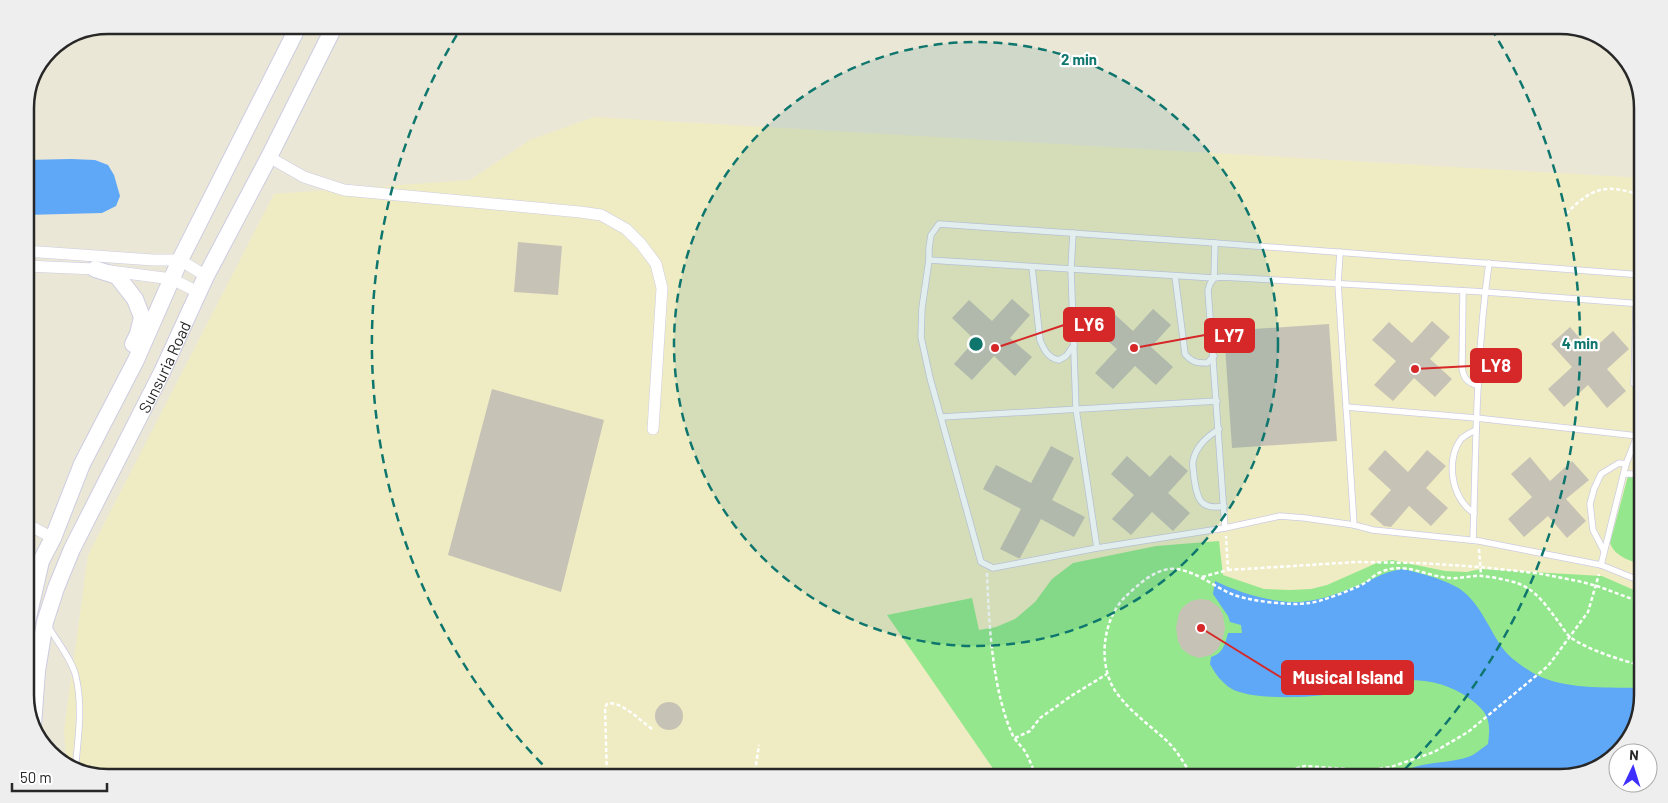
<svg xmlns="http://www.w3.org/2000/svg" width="1668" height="803" viewBox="0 0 1668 803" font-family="Barlow,sans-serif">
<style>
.education{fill:#efecc3}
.green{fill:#95e78d}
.water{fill:#5fa7f7}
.building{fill:#c6c3b6}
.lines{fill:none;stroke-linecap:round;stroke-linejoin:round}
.lane-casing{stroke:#cdcce2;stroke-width:7}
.street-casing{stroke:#cdcce2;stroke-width:12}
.secondary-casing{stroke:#cdcce2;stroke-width:18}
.path{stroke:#fff;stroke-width:2.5;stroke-dasharray:4 2.5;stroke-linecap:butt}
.lane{stroke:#fff;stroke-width:5.5}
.street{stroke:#fff;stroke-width:11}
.secondary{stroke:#fff;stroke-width:16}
.ring{fill:none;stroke:#0f766e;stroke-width:2.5;stroke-dasharray:9 6}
.labels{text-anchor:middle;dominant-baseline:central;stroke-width:4.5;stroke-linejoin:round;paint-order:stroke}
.street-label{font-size:16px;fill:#272727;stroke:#fff}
.rim{fill:none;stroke:#272727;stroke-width:2.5}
.centre{fill:#0f766e;stroke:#fff;stroke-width:2.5}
.ring-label{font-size:15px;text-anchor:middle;font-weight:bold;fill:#0f766e;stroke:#fff;stroke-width:4.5;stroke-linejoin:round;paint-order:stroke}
.leader{fill:none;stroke:#d62828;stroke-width:2}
.callout-dot{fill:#d62828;stroke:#fff;stroke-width:2}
.callout{fill:#d62828;stroke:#d62828;stroke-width:2}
.callout-label{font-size:18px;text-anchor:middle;font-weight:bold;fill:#fff}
</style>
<rect width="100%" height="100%" fill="#ebe7d6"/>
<path class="education" d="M 594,117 L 1643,178 L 1643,696 L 1635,732 L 1606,764 L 1561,778 L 107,778 L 71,770 L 67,766 L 64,731 L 88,555 L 274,194 L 470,180 L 530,140 Z"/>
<g class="green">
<path d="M 1628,476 L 1643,476 L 1643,514 L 1638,540 L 1643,542 L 1643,566 C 1630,560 1615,557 1610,543 Z"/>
<path d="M 1219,541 L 1223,575 L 1264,589 L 1290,590 L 1311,589 L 1327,585 L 1379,562 L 1392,560 L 1445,571 L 1467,572 L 1480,569 L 1602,576 L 1643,594 L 1643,696 L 1635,732 L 1606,764 L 1561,778 L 996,778 L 994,770 L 887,615 L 972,598 L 979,630 L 996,627 L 1015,619 L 1035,602 L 1052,579 L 1073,563 L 1156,546 Z"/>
</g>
<g class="water">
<path d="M 71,159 L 95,160 L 108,165 L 114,175 L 120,196 L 116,206 L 102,213 L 25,215 L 25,160 Z"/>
<path d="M 1402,569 C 1418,572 1446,580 1460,589 C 1481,604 1489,630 1504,650 C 1513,661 1529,671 1541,677 C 1572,690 1610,687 1643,688 L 1643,696 L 1635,732 L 1606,764 L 1561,778 L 1394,778 C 1415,760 1444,765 1468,757 C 1475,755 1482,748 1488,744 C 1491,721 1489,713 1470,699 C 1440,676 1399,677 1364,686 C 1353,689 1342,693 1330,694 C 1308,698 1252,700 1232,689 C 1222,683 1216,675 1210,664 L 1211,657 C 1223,654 1225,644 1228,633 L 1242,633 L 1241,625 L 1230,622 L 1228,616 L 1213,594 L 1215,581 C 1240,593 1272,603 1300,602 C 1316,601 1338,594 1352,588 C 1371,581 1382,572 1402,569 Z"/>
</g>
<g class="building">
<path d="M 518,242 L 562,246 L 558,295 L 514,292 Z"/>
<path d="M 1012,299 L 1030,315 L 1010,338 L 1032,357 L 1015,376 L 994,356 L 972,380 L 954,364 L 975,340 L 952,318 L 969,300 L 992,321 Z"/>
<path d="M 1153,309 L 1171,325 L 1151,347 L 1173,367 L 1156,385 L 1135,366 L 1113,389 L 1095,373 L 1117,349 L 1093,328 L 1110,310 L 1133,331 Z"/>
<path d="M 1432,321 L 1450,337 L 1430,359 L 1452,379 L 1435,397 L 1414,378 L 1393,401 L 1374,385 L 1396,361 L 1372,340 L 1389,322 L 1412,343 Z"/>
<path d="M 1329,324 L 1337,441 L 1232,448 L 1224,331 Z"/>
<path d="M 1570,327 L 1591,351 L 1613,331 L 1629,349 L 1607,369 L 1626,391 L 1607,408 L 1588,385 L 1564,407 L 1548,389 L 1572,367 L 1551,344 Z"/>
<path d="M 492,389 L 604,420 L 561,592 L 448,555 Z"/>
<path d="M 1051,446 L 1074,458 L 1052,500 L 1085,517 L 1074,537 L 1041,519 L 1020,558 L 1018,558 L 1000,549 L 1021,509 L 983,489 L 996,465 L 1031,483 Z"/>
<path d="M 1385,450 L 1408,472 L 1427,450 L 1446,466 L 1426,488 L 1448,508 L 1431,526 L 1409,506 L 1391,527 L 1384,526 L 1370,514 L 1391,490 L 1368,469 Z"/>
<path d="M 1170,455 L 1188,471 L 1168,493 L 1190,513 L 1173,531 L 1152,512 L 1131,535 L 1112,519 L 1134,495 L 1111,474 L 1127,456 L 1150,477 Z"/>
<path d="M 1530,457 L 1550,481 L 1572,461 L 1589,480 L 1566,499 L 1586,521 L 1567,538 L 1548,516 L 1524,537 L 1508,519 L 1532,497 L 1511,474 Z"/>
<path d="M 1200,599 L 1209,600 L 1219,607 L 1223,615 L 1225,628 L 1223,638 L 1218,649 L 1211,655 L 1199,658 L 1190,655 L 1182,649 L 1178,641 L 1176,628 L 1179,613 L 1183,607 L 1191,601 Z"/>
<circle cx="669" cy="716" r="14"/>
</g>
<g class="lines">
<defs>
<g id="lane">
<path d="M 1073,233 L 1071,269 L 1076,409 L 1097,548"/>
<path d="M 1340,252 L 1338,284 L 1354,525 L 1373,530 L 1479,541 L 1601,565 L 1643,582"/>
<path d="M 929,260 L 1214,278 L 1215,243"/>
<path d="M 1032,267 L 1040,340 C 1044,350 1048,358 1059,360 L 1066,356 L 1074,345"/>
<path d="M 1175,276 L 1185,354 C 1192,362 1196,363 1207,363 L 1214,356"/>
<path d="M 1463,291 L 1462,368 C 1464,380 1468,382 1478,386"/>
<path d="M 1636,303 L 1634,384 L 1643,396"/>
<path d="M 1346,407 L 1476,418 L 1638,436"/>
<path d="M 942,417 L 1217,401"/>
<path d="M 1219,429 C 1207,437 1196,446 1193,461 C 1192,466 1194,472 1194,477 C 1197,497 1199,511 1224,506"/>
<path d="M 1624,474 L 1643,474"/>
<path d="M 1474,513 C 1451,499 1445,458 1462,438 C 1466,435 1471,432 1476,430"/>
<path d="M 1354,525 L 1305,518 L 1280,516 L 1225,528 L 1097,548 L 993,568 L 981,562 L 930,378 L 921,337 L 922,308 L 929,260 L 929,248 L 931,235 L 939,224 L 1215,243 L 1643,275"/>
<path d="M 1225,528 L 1208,290 L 1210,284 L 1214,278 L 1222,277 L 1485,292 L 1643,304"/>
<path d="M 1473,540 C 1476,448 1476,355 1489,263"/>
<path d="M 1604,551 L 1593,530 L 1590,504 L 1594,489 L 1601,474 L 1619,463 L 1626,464"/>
<path d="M 1601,565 L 1626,464 L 1643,421"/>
<path d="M 48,626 C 56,640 73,661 76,677 C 83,707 78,740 75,771"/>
</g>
<g id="street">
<path d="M 269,157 L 304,177 L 344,190 L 580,212 L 601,215 L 626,229 L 641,244 L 656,264 L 662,288 L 653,429"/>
<path d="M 25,251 L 153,260 L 180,260 L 206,276"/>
<path d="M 25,266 L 95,269 L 172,279 L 198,292"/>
<path d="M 25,523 L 53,538"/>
</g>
<g id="secondary">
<path d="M 95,269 L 117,276 L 135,299 L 142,317 L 138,334 L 133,344"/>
<path d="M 25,631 L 41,561 L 53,538 L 82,464 L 136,360 L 180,260 L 299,25"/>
<path id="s1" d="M 33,725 L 37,671 L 45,622 L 56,588 L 72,549 L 162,372 L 206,276 L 269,157 L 335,25"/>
</g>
</defs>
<use href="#lane" class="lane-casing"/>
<use href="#street" class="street-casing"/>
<use href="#secondary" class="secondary-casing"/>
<g class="path">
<path d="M 1566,214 C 1592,187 1606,183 1643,196"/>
<path d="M 1479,549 L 1481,575"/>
<path d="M 1228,570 L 1357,562 L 1420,563 L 1480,567 L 1536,573 L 1578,581 L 1597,586 L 1643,603"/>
<path d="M 987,573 C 989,624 992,690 1013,736 C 1017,743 1024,748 1027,755 C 1031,762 1033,773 1040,778"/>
<path d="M 1202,577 L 1228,570 L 1226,536"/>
<path d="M 1015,738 L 1030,731 L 1040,718 L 1071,696 L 1107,674"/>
<path d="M 607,778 L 605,707 L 607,704 C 619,699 642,722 652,729"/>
<path d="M 754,778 L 759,745"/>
<path d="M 1194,778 C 1185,766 1179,753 1168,742 C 1152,727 1133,714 1119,696 C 1097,670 1101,621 1125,597 C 1138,585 1156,567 1176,569 C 1198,572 1214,587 1234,595 C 1251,601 1290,606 1309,603 C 1321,602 1354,589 1365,583 C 1370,580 1375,574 1381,572 C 1405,561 1427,577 1451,578 C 1461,579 1472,575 1482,576 C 1493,577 1507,580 1517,583 C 1537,590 1548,608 1560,624 C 1563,628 1566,633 1569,636 C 1584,649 1624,661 1643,666"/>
<path d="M 1258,778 L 1305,766 L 1347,769 L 1355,772 L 1391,767 L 1434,752 L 1468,732 L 1548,666 L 1588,612 L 1599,574"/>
<path d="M 1346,778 L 1347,770"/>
</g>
<use href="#lane" class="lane"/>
<use href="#street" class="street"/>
<use href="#secondary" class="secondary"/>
</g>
<circle cx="976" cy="344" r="302" fill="#0f766e" fill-opacity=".12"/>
<g class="ring">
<circle cx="976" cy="344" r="302"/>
<path d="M553 775A604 604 0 0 1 461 28M1491 28A604 604 0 0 1 1399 775"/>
</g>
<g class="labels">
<g class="street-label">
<text stroke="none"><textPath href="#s1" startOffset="386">Sunsuria Road</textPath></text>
</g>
</g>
<path d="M0 0H1668V803H0ZM108 34H1560A74 74 0 0 1 1634 108V695A74 74 0 0 1 1560 769H108A74 74 0 0 1 34 695V108A74 74 0 0 1 108 34Z" fill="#eee" fill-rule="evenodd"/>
<path class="rim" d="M108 34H1560A74 74 0 0 1 1634 108V695A74 74 0 0 1 1560 769H108A74 74 0 0 1 34 695V108A74 74 0 0 1 108 34Z"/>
<circle cx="976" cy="344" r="8" class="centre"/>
<g class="ring-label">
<text x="1079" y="65">2 min</text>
<text x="1580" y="349">4 min</text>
</g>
<path class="leader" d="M995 348L1064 325M1134 348L1205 335M1415 369L1471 366M1201 628L1282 678"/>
<g class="callout-dot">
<circle cx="995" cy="348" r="5"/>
<circle cx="1134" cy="348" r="5"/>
<circle cx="1415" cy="369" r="5"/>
<circle cx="1201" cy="628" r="5"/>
</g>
<g class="callout">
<rect x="1064" y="308" width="50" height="33" rx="5"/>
<rect x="1205" y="319" width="49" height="33" rx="5"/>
<rect x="1471" y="349" width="50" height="33" rx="5"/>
<rect x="1282" y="661" width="131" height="33" rx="5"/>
</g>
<g class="callout-label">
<text x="1089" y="331">LY6</text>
<text x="1229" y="342">LY7</text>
<text x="1496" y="372">LY8</text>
<text x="1348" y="684">Musical Island</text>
</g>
<g transform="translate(1633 768) rotate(4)"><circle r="24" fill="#ffffff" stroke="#a9a9a9"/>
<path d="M0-4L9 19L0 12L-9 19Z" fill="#3e2fff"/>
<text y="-8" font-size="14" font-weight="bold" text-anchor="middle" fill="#272727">N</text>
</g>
<path d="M12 783v8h95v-8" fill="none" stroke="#272727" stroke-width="2.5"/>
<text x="20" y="783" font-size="15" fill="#272727" stroke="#ffffff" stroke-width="4" paint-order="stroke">50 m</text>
</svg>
